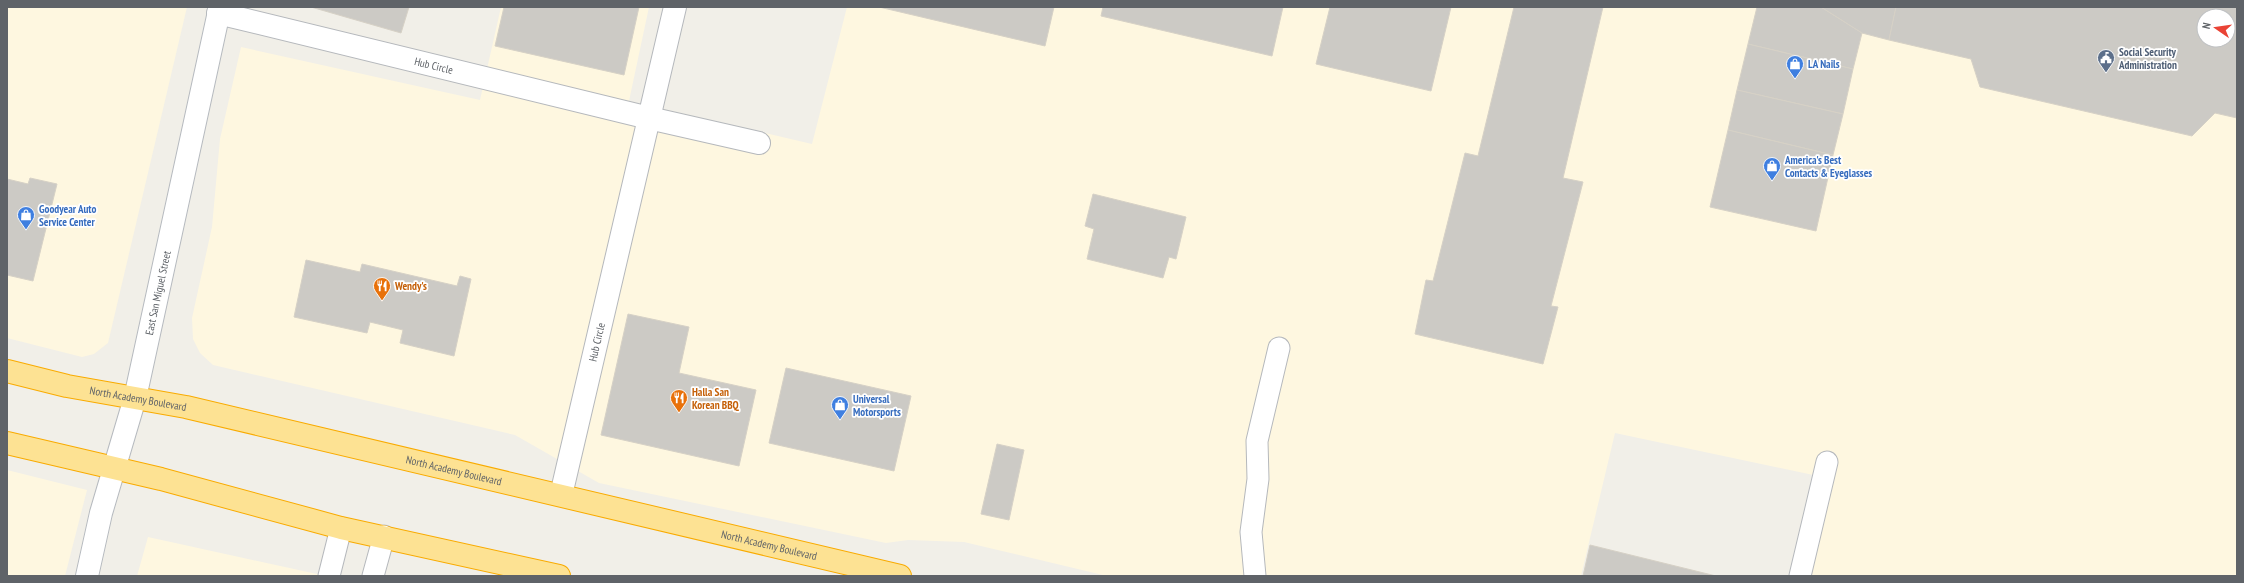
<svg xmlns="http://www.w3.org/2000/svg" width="2244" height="583" viewBox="0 0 2244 583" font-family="'PT Sans Narrow',sans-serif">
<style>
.commercial{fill:#fef7e0;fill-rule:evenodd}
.building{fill:#cccac5;stroke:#d6d1c6;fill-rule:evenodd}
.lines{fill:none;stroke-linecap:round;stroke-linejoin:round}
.lane-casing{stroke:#b5b8bc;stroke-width:23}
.street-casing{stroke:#b5b8bc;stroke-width:24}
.secondary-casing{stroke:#b6babf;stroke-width:24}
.highway-casing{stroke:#f9ab00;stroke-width:24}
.lane{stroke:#fff;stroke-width:21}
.street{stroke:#fff;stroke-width:22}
.secondary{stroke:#fff;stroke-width:22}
.highway{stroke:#fde293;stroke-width:22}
.labels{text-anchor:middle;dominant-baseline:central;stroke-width:3.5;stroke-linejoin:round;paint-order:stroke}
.service-label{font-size:11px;font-weight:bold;fill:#4e5e75;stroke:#fff;text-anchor:start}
.shop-label{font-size:11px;font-weight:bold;fill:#366cbe;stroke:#fff;text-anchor:start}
.street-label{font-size:11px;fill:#5f6368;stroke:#fff}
.food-label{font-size:11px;font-weight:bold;fill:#c56008;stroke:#fff;text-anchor:start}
</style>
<rect width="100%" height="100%" fill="#f1efe8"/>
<g class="commercial">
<path d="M 7,7 L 187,7 L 108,343 L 94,354 L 82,357 L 7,338 Z"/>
<path d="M 501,7 L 649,7 L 629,101 L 812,144 L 847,7 L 2237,7 L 2237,576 L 1794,576 L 1818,476 L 1615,433 L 1581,576 L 1107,576 L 964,542 L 908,540 L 886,543 L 599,483 L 515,435 L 213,365 L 200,353 L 193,339 L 192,318 L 212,227 L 220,139 L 241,47 L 480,100 ZM 2204,16 L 2228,16 L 2228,40 L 2204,40 Z"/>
<path d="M 7,470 L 87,490 L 65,576 L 7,576 Z"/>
<path d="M 148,537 L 326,576 L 137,576 Z"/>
</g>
<g class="building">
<path d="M 311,7 L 409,7 L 401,33 Z"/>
<path d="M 504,7 L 639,7 L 624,75 L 495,46 Z"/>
<path d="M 879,7 L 1054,7 L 1045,46 Z"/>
<path d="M 1103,7 L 1283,7 L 1272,56 L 1101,16 Z"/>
<path d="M 1330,7 L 1451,7 L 1431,91 L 1316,64 Z"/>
<path d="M 1514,7 L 1603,7 L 1563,178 L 1583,182 L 1551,306 L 1558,307 L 1543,364 L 1415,334 L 1426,280 L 1433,281 L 1465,153 L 1478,156 Z"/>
<path d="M 1757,7 L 1821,7 L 1862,33 L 1853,69 L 1748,44 Z"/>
<path d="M 1821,7 L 1896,7 L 1889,40 L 1862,33 Z"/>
<path d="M 1896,7 L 2237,7 L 2237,118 L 2215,113 L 2192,136 L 1980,87 L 1971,59 L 1889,40 ZM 2204,16 L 2228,16 L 2228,40 L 2204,40 Z"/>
<path d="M 1748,44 L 1853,69 L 1843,114 L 1737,90 Z"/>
<path d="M 1737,90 L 1843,114 L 1833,155 L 1728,130 Z"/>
<path d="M 1728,130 L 1833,155 L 1816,231 L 1710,207 Z"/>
<path d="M 30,178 L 57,184 L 33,281 L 7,275 L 7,179 L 28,184 Z"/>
<path d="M 1093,194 L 1186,217 L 1176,259 L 1169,257 L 1163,278 L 1087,259 L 1094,229 L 1085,226 Z"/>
<path d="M 306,260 L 360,272 L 362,264 L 457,286 L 460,276 L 471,279 L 454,356 L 400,343 L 403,330 L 370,322 L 367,333 L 294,317 Z"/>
<path d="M 628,314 L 689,327 L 679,373 L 756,390 L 739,466 L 601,435 Z"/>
<path d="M 786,368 L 911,396 L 894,471 L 769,443 Z"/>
<path d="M 997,444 L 1024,450 L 1009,520 L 981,514 Z"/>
<path d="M 1590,545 L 1716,576 L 1583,576 Z"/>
</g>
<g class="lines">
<defs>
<g id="lane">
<path d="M 329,576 L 341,528"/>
<path d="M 373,576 L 384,536"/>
<path d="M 1255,576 L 1251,532 L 1258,479 L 1257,441 L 1279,348"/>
<path d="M 1800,576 L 1827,462"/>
</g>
<g id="street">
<path id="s1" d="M 218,13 L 649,118 L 759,143"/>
<path id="s2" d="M 561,495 L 675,7"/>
</g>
<g id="secondary">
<path id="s3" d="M 87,576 L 101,513 L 135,398 L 220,7"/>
</g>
<g id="highway">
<path id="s4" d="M 7,371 L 67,386 L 186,407 L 900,576"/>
<path d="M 7,443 L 161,479 L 341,528 L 559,576"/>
</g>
</defs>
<use href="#lane" class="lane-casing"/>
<use href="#street" class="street-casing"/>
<use href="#secondary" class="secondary-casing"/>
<use href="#highway" class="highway-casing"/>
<use href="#lane" class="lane"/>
<use href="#street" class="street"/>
<use href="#secondary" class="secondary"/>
<use href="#highway" class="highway"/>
</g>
<defs>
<symbol id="civic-pin" viewBox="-11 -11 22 30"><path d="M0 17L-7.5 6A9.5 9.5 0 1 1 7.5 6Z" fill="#5c6f8a" stroke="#fff"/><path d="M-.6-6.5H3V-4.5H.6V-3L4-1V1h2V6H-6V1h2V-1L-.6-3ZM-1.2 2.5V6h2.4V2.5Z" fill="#fff"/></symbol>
<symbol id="shop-pin" viewBox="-11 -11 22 30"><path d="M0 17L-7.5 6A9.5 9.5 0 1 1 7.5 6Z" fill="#3f7fe0" stroke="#fff"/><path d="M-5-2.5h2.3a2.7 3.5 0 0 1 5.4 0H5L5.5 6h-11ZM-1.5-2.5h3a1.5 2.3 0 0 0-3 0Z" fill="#fff"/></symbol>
<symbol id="restaurant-pin" viewBox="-11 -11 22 30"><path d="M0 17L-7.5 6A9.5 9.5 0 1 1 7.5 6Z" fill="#e8710a" stroke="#fff"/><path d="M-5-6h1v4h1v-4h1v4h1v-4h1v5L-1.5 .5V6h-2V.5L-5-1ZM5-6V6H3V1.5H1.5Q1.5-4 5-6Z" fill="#fff"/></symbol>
</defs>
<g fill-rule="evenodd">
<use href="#civic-pin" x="2096" y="48" width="20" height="27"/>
<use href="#shop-pin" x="1785" y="54" width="20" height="27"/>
<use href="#shop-pin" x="1762" y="156" width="20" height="27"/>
<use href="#shop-pin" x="16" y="205" width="20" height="27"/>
<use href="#restaurant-pin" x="372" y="276" width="20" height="27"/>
<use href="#restaurant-pin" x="669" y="388" width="20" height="27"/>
<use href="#shop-pin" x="830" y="395" width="20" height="27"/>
</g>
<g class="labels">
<g class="service-label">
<text x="2119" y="52">Social Security<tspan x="2119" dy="13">Administration</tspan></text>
</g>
<g class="shop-label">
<text x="1808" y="64">LA Nails</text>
<text x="1785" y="160">America's Best<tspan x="1785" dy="13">Contacts &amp; Eyeglasses</tspan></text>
<text x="39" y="209">Goodyear Auto<tspan x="39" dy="13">Service Center</tspan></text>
<text x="853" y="399">Universal<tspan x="853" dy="13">Motorsports</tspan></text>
</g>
<g class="street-label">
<text stroke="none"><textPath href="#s1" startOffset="222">Hub Circle</textPath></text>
<text stroke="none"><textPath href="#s3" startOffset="292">East San Miguel Street</textPath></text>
<text stroke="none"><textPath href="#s2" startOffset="157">Hub Circle</textPath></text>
<text stroke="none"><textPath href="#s4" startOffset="134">North Academy Boulevard</textPath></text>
<text stroke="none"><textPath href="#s4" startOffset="458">North Academy Boulevard</textPath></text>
<text stroke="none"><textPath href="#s4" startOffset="782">North Academy Boulevard</textPath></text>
</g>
<g class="food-label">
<text x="395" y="286">Wendy's</text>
<text x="692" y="392">Halla San<tspan x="692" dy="13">Korean BBQ</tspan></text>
</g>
</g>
<rect width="2244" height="583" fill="none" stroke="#5f6368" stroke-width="16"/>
<g transform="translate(2216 28) rotate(283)"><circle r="19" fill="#ffffff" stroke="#bfc1c3"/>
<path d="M0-3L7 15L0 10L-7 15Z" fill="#ea4335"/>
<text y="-6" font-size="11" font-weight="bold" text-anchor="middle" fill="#5f6368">N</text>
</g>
</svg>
